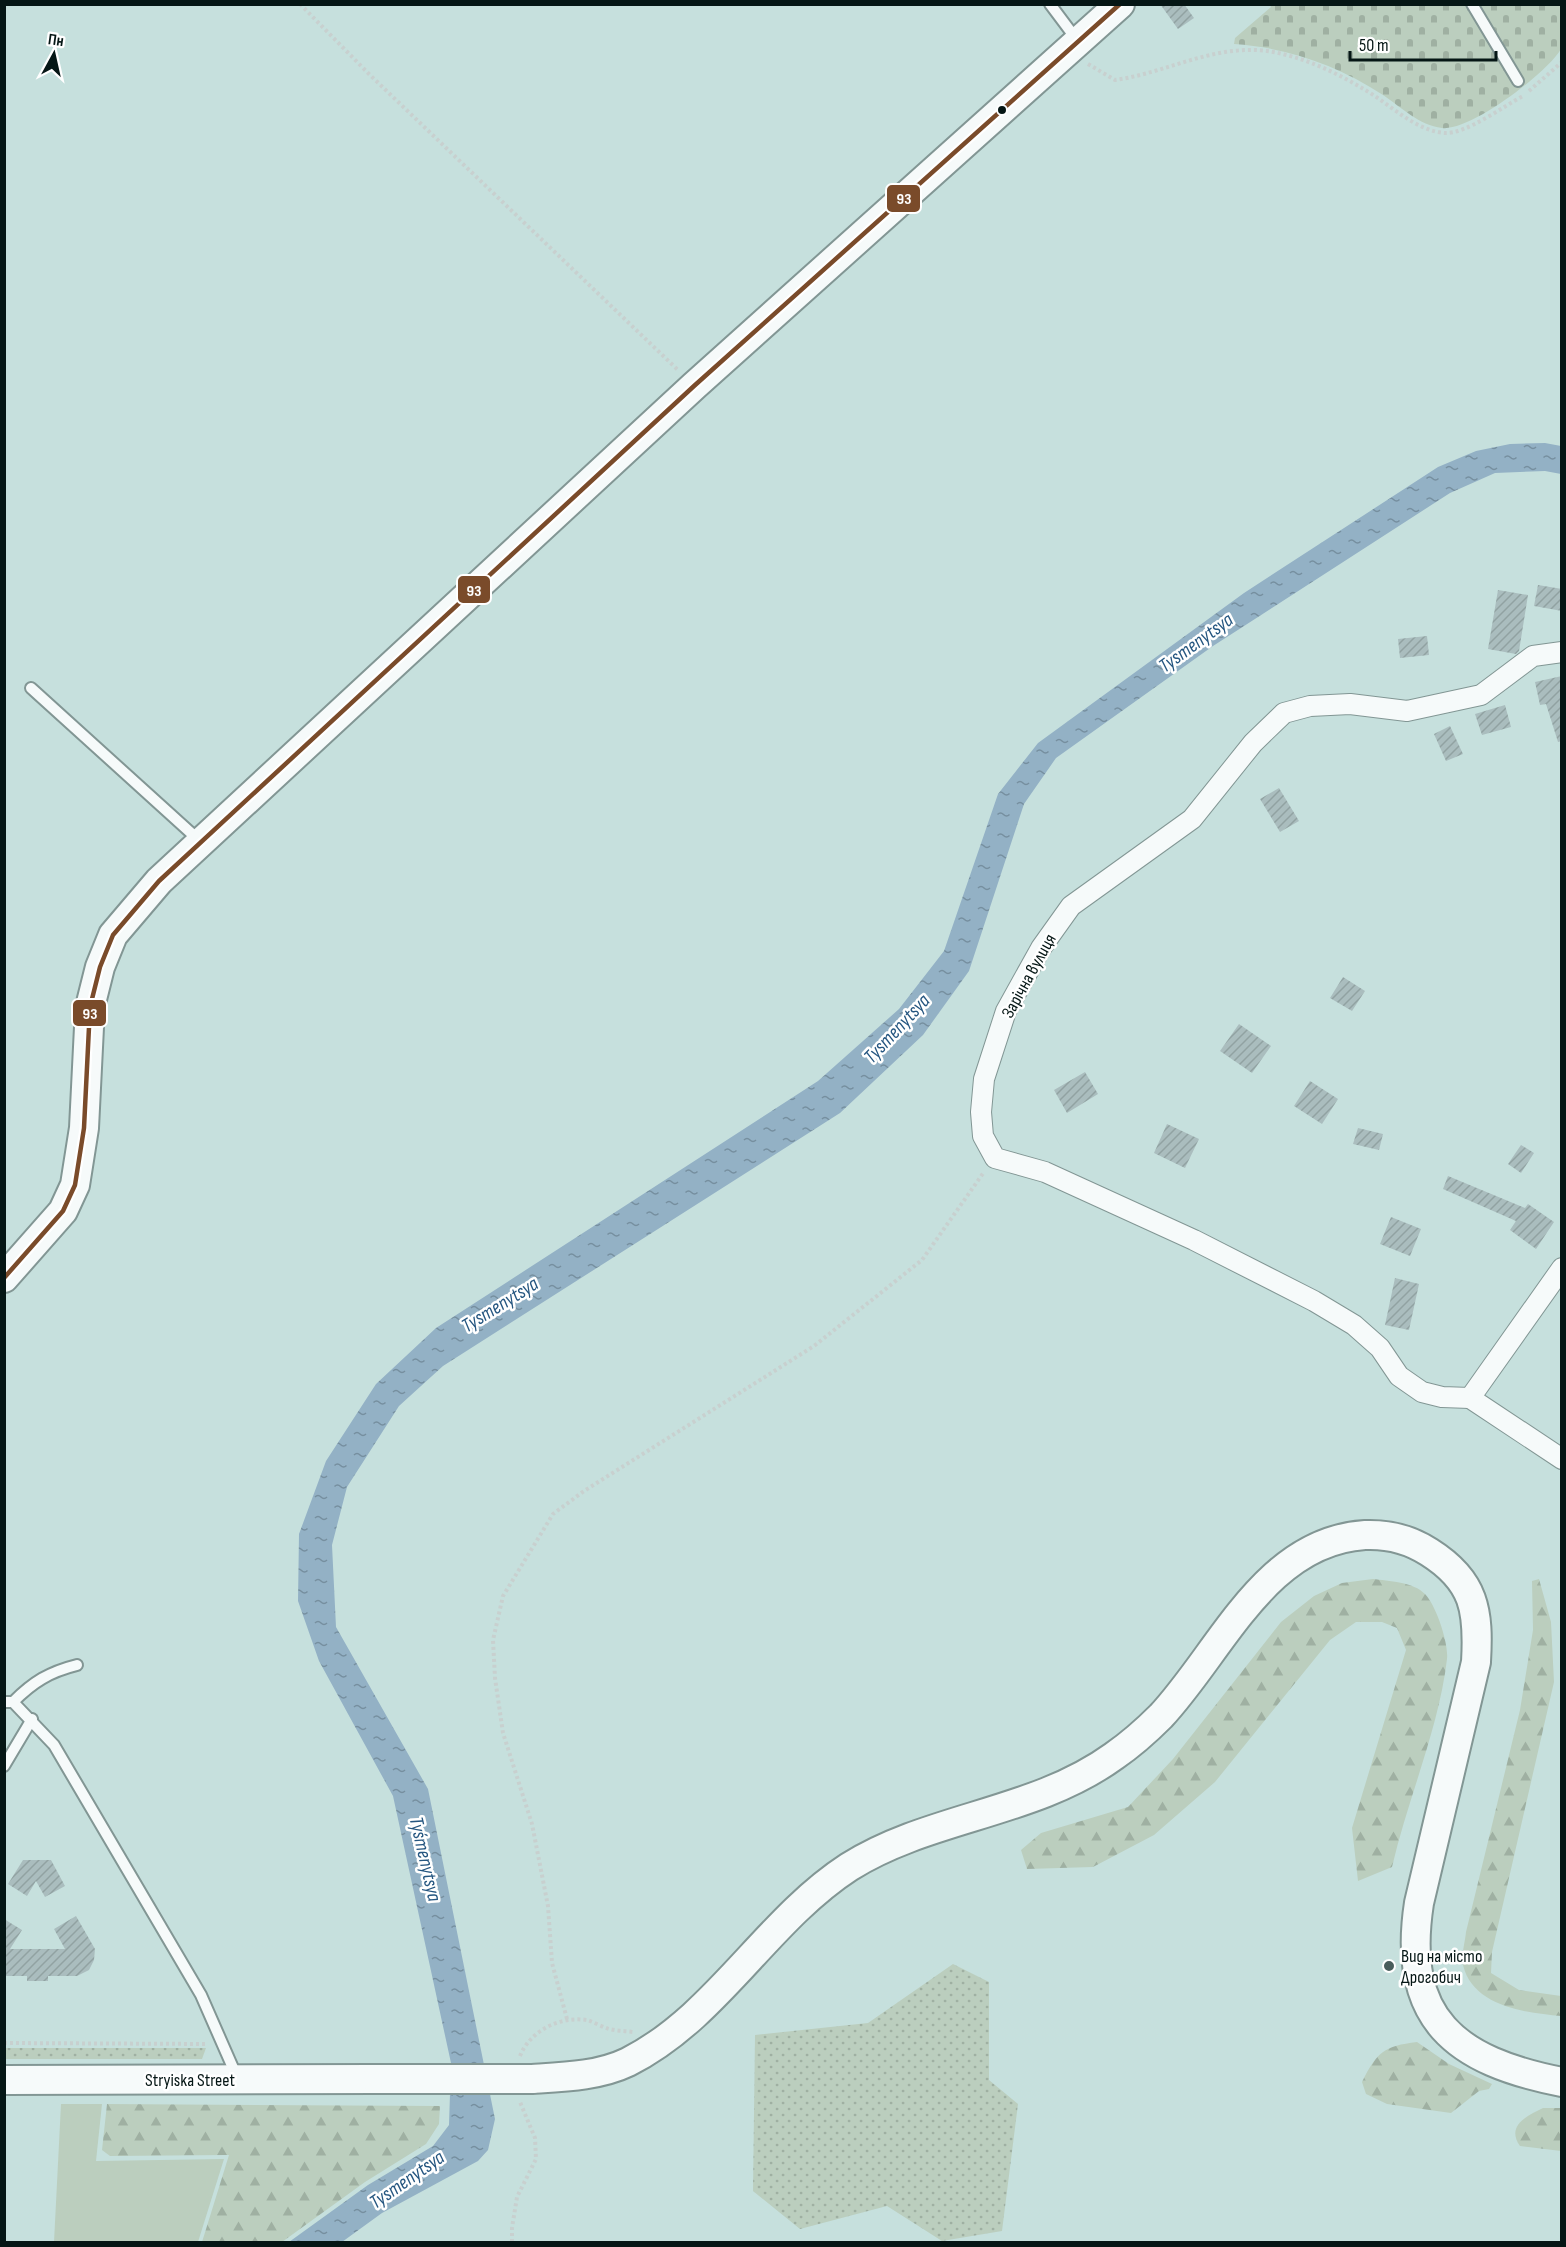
<svg xmlns="http://www.w3.org/2000/svg" width="1566" height="2247" viewBox="0 0 1566 2247" font-family="'Sofia Sans Condensed',sans-serif">
<style>
.grass{fill:url(#grass-dots)}
.forest{fill:url(#forest-firs)}
.cemetery{fill:url(#cemetery-stones)}
.garden{fill:#bbcebe}
.water{fill:url(#water-ripples)}
.building{fill:url(#building-hatch)}
.lines{fill:none;stroke-linecap:round;stroke-linejoin:round}
.lane-casing{stroke:#829694;stroke-width:14}
.street-casing{stroke:#829694;stroke-width:22}
.secondary-casing{stroke:#829694;stroke-width:32}
.path{stroke:#c8d0cf;stroke-width:4;stroke-dasharray:3 3;stroke-linecap:butt}
.lane{stroke:#f6fafa;stroke-width:10}
.street{stroke:#f6fafa;stroke-width:20}
.secondary{stroke:#f6fafa;stroke-width:28}
.secondary-bridge-casing{stroke:#829694;stroke-width:32;stroke-linecap:butt}
.secondary-bridge{stroke:#f6fafa;stroke-width:28}
.bus-1-casing{stroke:#fff;stroke-width:9}
.bus-1{stroke:#7a4b2a;stroke-width:4.5}
.bus-dot{fill:#051615;stroke:#fff;stroke-width:2}
.poi-dot{fill:#495d5b;stroke:#fff;stroke-width:2}
.labels{text-anchor:middle;dominant-baseline:central;stroke-width:5;stroke-linejoin:round;paint-order:stroke}
.street-label{font-size:18px;fill:#051615;stroke:#fff}
.poi-label{font-size:18px;fill:#051615;stroke:#fff;text-anchor:start}
.water-label{font-size:20px;font-style:italic;fill:#255680;stroke:#fff}
.line-badge{stroke:#fff;stroke-width:2}
.badge-label{font-size:16px;text-anchor:middle;font-weight:bold;fill:#fff}
</style>
<defs>
<pattern id="grass-dots" width="8" height="8" patternUnits="userSpaceOnUse" patternTransform="scale(1.5)"><rect width="8" height="8" fill="#bbcebe"/><path d="M2 2h.1M6 6h.1" fill="none" stroke="#9fb0a2" stroke-width="1.8" stroke-linecap="round"/></pattern>
<pattern id="forest-firs" width="22" height="20" patternUnits="userSpaceOnUse" patternTransform="scale(1.5)"><rect width="22" height="20" fill="#bbcebe"/><path d="M5 1l3.5 6h-7zM16 11l3.5 6h-7z" fill="#9fb0a2"/></pattern>
<pattern id="cemetery-stones" width="16" height="16" patternUnits="userSpaceOnUse" patternTransform="scale(1.5)"><rect width="16" height="16" fill="#bbcebe"/><path d="M2 7V4a2 2 0 0 1 4 0v3zM10 15v-3a2 2 0 0 1 4 0v3z" fill="#9fb0a2"/></pattern>
<pattern id="water-ripples" width="26" height="14" patternUnits="userSpaceOnUse" patternTransform="scale(1.5)"><rect width="26" height="14" fill="#93b1c5"/><path d="M2 4q2-2 4 0t4 0M15 11q2-2 4 0t4 0" fill="none" stroke="#768f9f"/></pattern>
<pattern id="building-hatch" width="6" height="6" patternUnits="userSpaceOnUse" patternTransform="scale(1.5)"><rect width="6" height="6" fill="#aabdbe"/><path d="M-1 1l2-2M0 6l6-6M5 7l2-2" fill="none" stroke="#91a2a2"/></pattern>
</defs>
<rect width="100%" height="100%" fill="#c6e0dd"/>
<g class="grass">
<path d="M 953,1964 L 989,1982 L 989,2080 L 1018,2104 L 1002,2231 L 942,2241 L 887,2206 L 800,2229 L 753,2191 L 755,2035 L 868,2023 Z"/>
<path d="M 5,2048 L 206,2048 L 202,2059 L 5,2059 Z"/>
</g>
<g class="forest">
<path d="M 1373,1579 C 1388,1581 1414,1582 1425,1594 C 1436,1605 1449,1644 1447,1659 C 1439,1728 1408,1798 1392,1867 L 1358,1881 L 1352,1828 L 1406,1650 L 1397,1628 L 1382,1622 L 1356,1622 L 1330,1640 L 1215,1782 L 1154,1835 L 1093,1867 L 1027,1869 L 1021,1850 L 1041,1833 L 1128,1807 L 1173,1759 L 1281,1622 L 1314,1596 L 1342,1583 Z"/>
<path d="M 1539,1579 L 1551,1622 L 1554,1682 L 1492,1952 L 1491,1973 L 1519,1990 L 1561,1996 L 1561,2016 C 1527,2013 1473,2007 1463,1965 C 1461,1956 1465,1942 1466,1932 L 1520,1710 L 1533,1630 L 1532,1581 Z"/>
<path d="M 1417,2042 L 1449,2064 L 1492,2084 L 1489,2089 L 1479,2091 L 1451,2113 L 1387,2104 L 1366,2094 L 1362,2082 C 1377,2052 1384,2046 1417,2042 Z"/>
<path d="M 107,2104 L 440,2106 L 439,2124 L 426,2144 L 365,2182 L 282,2242 L 202,2242 L 229,2155 L 110,2156 L 102,2150 Z"/>
<path d="M 1543,2108 L 1561,2108 L 1561,2151 L 1520,2146 C 1506,2126 1526,2116 1543,2108 Z"/>
</g>
<path class="cemetery" d="M 1270,5 L 1561,5 L 1561,49 C 1548,72 1470,132 1442,128 C 1419,125 1402,108 1383,95 C 1337,65 1289,48 1234,44 L 1235,38 L 1271,7 Z"/>
<path class="garden" d="M 61,2104 L 102,2104 L 96,2161 L 224,2159 L 198,2242 L 54,2242 Z"/>
<path class="water" d="M 1545,443 L 1561,446 L 1561,474 L 1545,471 L 1495,473 L 1450,493 L 1213,646 L 1056,758 L 1024,804 L 969,971 L 923,1035 L 840,1113 L 443,1366 L 399,1406 L 347,1487 L 332,1545 L 336,1627 L 428,1789 L 495,2119 L 488,2150 L 478,2161 L 382,2213 L 342,2242 L 289,2242 L 368,2185 L 433,2146 L 449,2125 L 451,2063 L 393,1796 L 319,1661 L 298,1601 L 299,1534 L 326,1461 L 376,1384 L 436,1328 L 818,1081 L 899,1009 L 944,951 L 998,794 L 1038,743 L 1244,593 L 1438,467 L 1476,451 L 1510,444 Z"/>
<g class="building">
<path d="M 1160,4 L 1184,4 L 1194,18 L 1178,29 Z"/>
<path d="M 1538,585 L 1562,589 L 1562,611 L 1534,606 Z"/>
<path d="M 1498,590 L 1528,595 L 1519,651 L 1516,654 L 1488,649 Z"/>
<path d="M 1427,636 L 1429,655 L 1400,658 L 1398,639 Z"/>
<path d="M 1562,676 L 1562,741 L 1558,742 L 1546,704 L 1540,705 L 1535,682 Z"/>
<path d="M 1505,705 L 1511,727 L 1482,735 L 1475,714 Z"/>
<path d="M 1450,726 L 1463,754 L 1446,761 L 1434,734 Z"/>
<path d="M 1279,788 L 1299,821 L 1280,832 L 1260,799 Z"/>
<path d="M 1343,977 L 1365,991 L 1352,1011 L 1330,998 Z"/>
<path d="M 1239,1024 L 1271,1046 L 1252,1073 L 1220,1051 Z"/>
<path d="M 1085,1072 L 1098,1094 L 1067,1113 L 1054,1090 Z"/>
<path d="M 1310,1081 L 1338,1099 L 1322,1124 L 1294,1106 Z"/>
<path d="M 1167,1124 L 1199,1139 L 1185,1168 L 1154,1153 Z"/>
<path d="M 1358,1128 L 1383,1134 L 1379,1150 L 1353,1144 Z"/>
<path d="M 1521,1145 L 1534,1153 L 1521,1173 L 1508,1164 Z"/>
<path d="M 1448,1176 L 1525,1208 L 1528,1204 L 1554,1222 L 1536,1249 L 1510,1230 L 1516,1221 L 1443,1189 Z"/>
<path d="M 1391,1217 L 1421,1229 L 1410,1256 L 1380,1244 Z"/>
<path d="M 1395,1278 L 1419,1284 L 1409,1330 L 1385,1325 Z"/>
<path d="M 23,1860 L 51,1860 L 65,1886 L 45,1897 L 36,1881 L 27,1896 L 8,1884 Z"/>
<path d="M 76,1916 L 95,1949 L 94,1960 L 89,1970 L 77,1976 L 48,1976 L 48,1981 L 27,1981 L 27,1976 L 4,1976 L 4,1919 L 22,1930 L 10,1949 L 65,1949 L 54,1929 Z"/>
</g>
<g class="lines">
<defs>
<g id="lane">
<path d="M 1050,4 L 1077,40"/>
<path d="M 1472,4 L 1518,81"/>
<path d="M 31,688 L 201,842"/>
<path d="M 4,1702 L 13,1702 L 54,1745 L 201,1995 L 237,2077"/>
<path d="M 13,1702 C 33,1682 49,1672 77,1665"/>
<path d="M 4,1766 L 32,1719"/>
</g>
<g id="street">
<path d="M 1562,1268 L 1470,1398 L 1562,1459"/>
<path d="M 1470,1398 L 1442,1397 L 1422,1392 L 1399,1376 L 1380,1348 L 1354,1325 L 1314,1301 L 1194,1240 L 1045,1172 L 995,1158 L 983,1136 L 981,1112 L 984,1079 L 1006,1011 L 1041,948 L 1071,906 L 1192,819 L 1253,743 L 1284,713 L 1310,706 L 1350,704 L 1407,711 L 1481,695 L 1533,656 L 1562,652"/>
</g>
<g id="secondary">
<path d="M 4,1278 L 63,1211 L 75,1185 L 84,1128 L 90,1007 L 100,967 L 113,935 L 159,881 L 694,386 L 1120,4"/>
<path d="M 532,2079 C 564,2077 599,2076 628,2062 C 717,2017 766,1921 849,1867 C 930,1816 1034,1814 1114,1756 C 1130,1745 1147,1730 1161,1716 C 1221,1652 1265,1541 1365,1535 C 1389,1534 1409,1539 1429,1552 C 1475,1581 1479,1611 1476,1662 L 1419,1903 C 1401,2019 1455,2061 1562,2082"/>
<path d="M 4,2080 L 376,2079"/>
</g>
</defs>
<use href="#lane" class="lane-casing"/>
<use href="#street" class="street-casing"/>
<use href="#secondary" class="secondary-casing"/>
<g class="path">
<path d="M 300,4 L 370,75 L 679,371"/>
<path d="M 1088,64 L 1115,80 C 1166,73 1214,44 1267,51 C 1301,56 1336,72 1365,90 C 1390,104 1415,131 1445,133 C 1466,134 1504,106 1523,96"/>
<path d="M 1529,91 L 1562,62"/>
<path d="M 567,2019 L 552,1963 L 548,1906 L 532,1824 L 503,1733 L 495,1678 L 493,1640 L 503,1596 L 553,1514 L 584,1491 L 814,1346 L 922,1260 L 984,1172"/>
<path d="M 4,2043 L 207,2044"/>
<path d="M 520,2056 C 530,2031 559,2016 587,2020 C 594,2022 602,2027 609,2029 C 617,2031 625,2031 633,2032"/>
<path d="M 512,2242 L 512,2228 L 517,2197 L 536,2159 L 535,2138 L 520,2102"/>
</g>
<use href="#lane" class="lane"/>
<use href="#street" class="street"/>
<use href="#secondary" class="secondary"/>
<defs>
<path id="secondary-bridge" d="M 376,2079 L 532,2079"/>
</defs>
<use href="#secondary-bridge" class="secondary-bridge-casing"/>
<use href="#secondary-bridge" class="secondary-bridge"/>
<defs>
<path id="bus-1" d="M 4,1278 L 63,1211 L 75,1185 L 84,1128 L 90,1007 L 100,967 L 113,935 L 159,881 L 694,386 L 1120,4"/>
</defs>
<use href="#bus-1" class="bus-1-casing"/>
<use href="#bus-1" class="bus-1"/>
</g>
<circle class="bus-dot" cx="1002" cy="110" r="5"/>
<circle class="poi-dot" cx="1389" cy="1966" r="6"/>
<g class="labels">
<g class="street-label">
<text transform="translate(1029 976) rotate(-61)">Зарічна вулиця</text>
<text x="190" y="2080">Stryiska Street</text>
</g>
<g class="poi-label">
<text x="1401" y="1956">Вид на місто<tspan x="1401" dy="21">Дрогобич</tspan></text>
</g>
<g class="water-label">
<text transform="translate(1196 643) rotate(-36)">Tysmenytsya</text>
<text transform="translate(897 1029) rotate(-47)">Tysmenytsya</text>
<text transform="translate(500 1305) rotate(-32)">Tysmenytsya</text>
<text transform="translate(425 1859) rotate(77)">Tyśmenytsya</text>
<text transform="translate(407 2180) rotate(-35)">Tysmenytsya</text>
</g>
</g>
<g class="line-badge">
<rect x="886" y="184" width="35" height="29" rx="6" fill="#7a4b2a"/>
<rect x="457" y="575" width="34" height="29" rx="6" fill="#7a4b2a"/>
<rect x="72" y="999" width="35" height="28" rx="6" fill="#7a4b2a"/>
</g>
<g class="badge-label">
<text x="904" y="204">93</text>
<text x="474" y="596">93</text>
<text x="90" y="1019">93</text>
</g>
<rect width="1566" height="2247" fill="none" stroke="#051615" stroke-width="12"/>
<g transform="translate(54 54) rotate(8)" stroke="#ffffff" stroke-width="4.5" paint-order="stroke">
<path d="M0-4.5L10 22L0 15L-10 22Z" fill="#051615"/>
<text y="-9" font-size="16" font-weight="bold" text-anchor="middle" fill="#051615">Пн</text>
</g>
<path d="M1350 51v9h146v-9" fill="none" stroke="#051615" stroke-width="3"/>
<text x="1359" y="51" font-size="18" fill="#051615" stroke="#ffffff" stroke-width="4.5" paint-order="stroke">50 m</text>
</svg>
